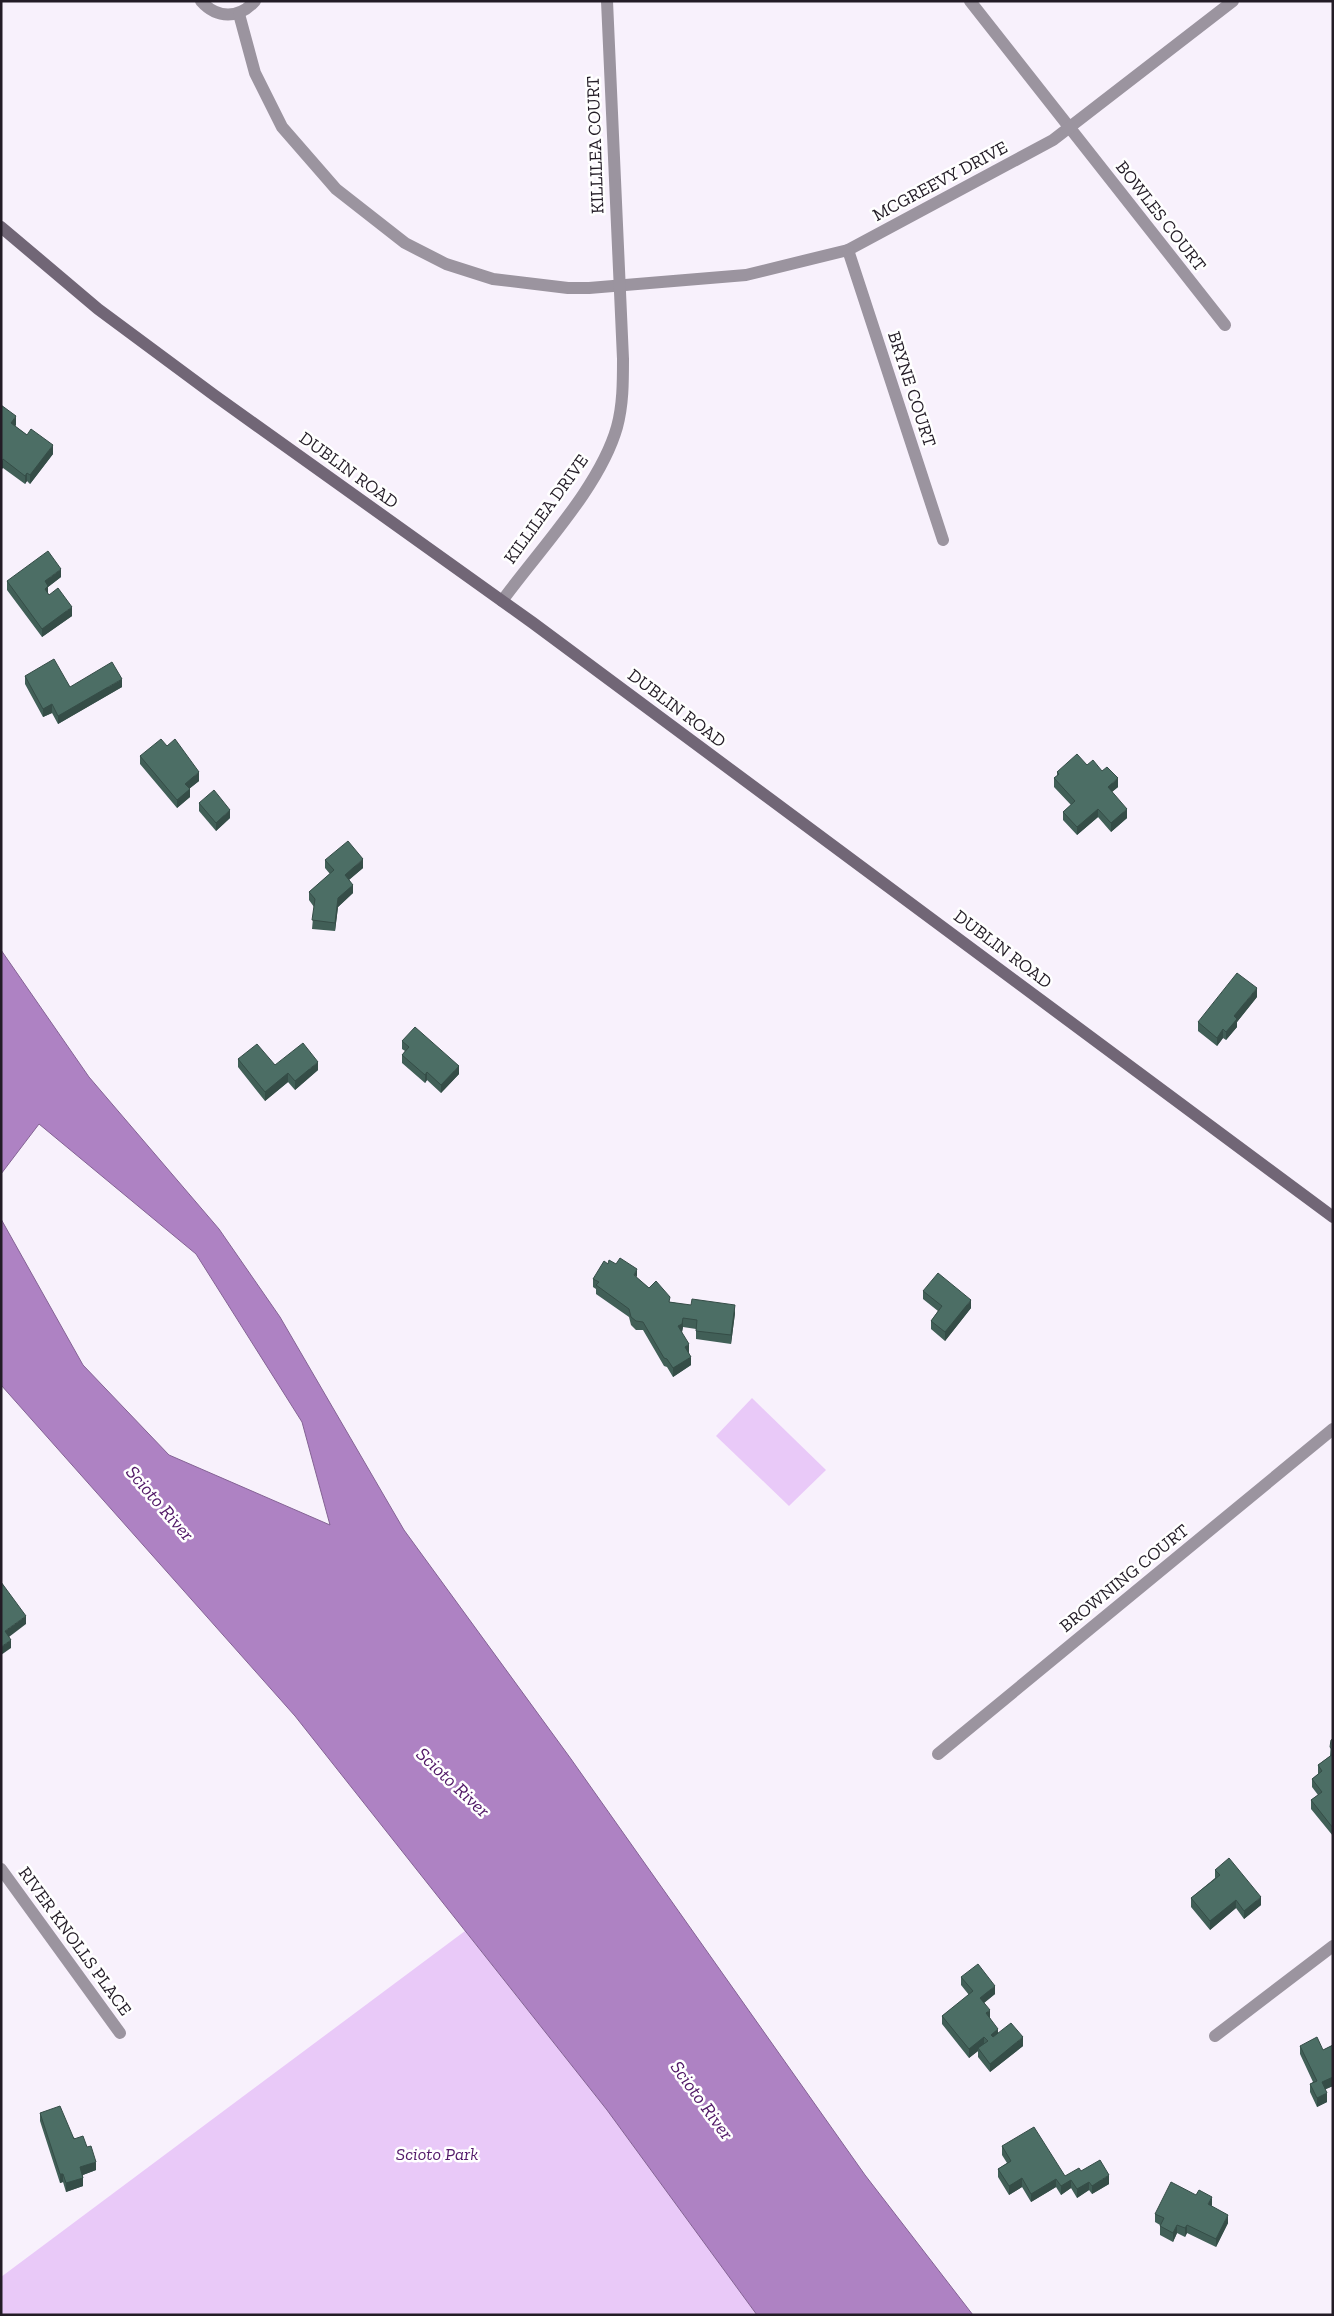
<svg xmlns="http://www.w3.org/2000/svg" width="1334" height="2316" viewBox="0 0 1334 2316" font-family="'Zilla Slab',serif">
<style>
.green{fill:#e9c9f8}
.water{fill:#ae82c3;stroke:#846394}
.lines{fill:none;stroke-linecap:round;stroke-linejoin:round}
.street{stroke:#9b949f;stroke-width:12}
.secondary{stroke:#716676;stroke-width:12}
.wall{fill:#415f57}
.shaded-wall{fill:#354d47}
.building{fill:#4c6e65;stroke:#354d47}
.labels{text-anchor:middle;dominant-baseline:central;stroke-width:5;stroke-linejoin:round;paint-order:stroke}
.street-label{font-size:18px;fill:#231c26;stroke:#fff}
.park-label{font-size:18px;font-style:italic;fill:#531a69;stroke:#fff}
.water-label{font-size:19px;font-style:italic;fill:#501766;stroke:#fff}
</style>
<rect width="100%" height="100%" fill="#f8f1fc"/>
<g class="green">
<path d="M 752,1398 L 826,1470 L 789,1506 L 716,1436 Z"/>
<path d="M 465,1931 L 607,2110 L 757,2315 L 1,2315 L 1,2277 Z"/>
</g>
<path class="water" d="M 1,950 L 89,1077 L 219,1229 L 280,1317 L 404,1530 L 571,1759 L 865,2175 L 973,2315 L 757,2315 L 607,2110 L 295,1716 L 1,1385 L 1,1219 L 83,1365 L 169,1455 L 330,1525 L 302,1422 L 196,1254 L 39,1124 L 1,1174 Z"/>
<g class="lines">
<g class="street">
<path d="M 201,1 C 217,19 239,19 255,1"/>
<path d="M 970,1 L 1225,325"/>
<path d="M 239,14 L 255,73 L 282,127 L 336,189 L 405,243 L 446,264 L 493,279 L 568,288 L 589,288 L 746,275 L 848,250 L 1053,140 L 1233,1"/>
<path d="M 848,250 L 943,540"/>
<path d="M 502,601 C 539,550 600,487 617,427 C 623,405 623,382 623,359 L 607,1"/>
<path d="M 938,1754 L 1333,1429"/>
<path d="M 1,1869 L 120,2033"/>
<path d="M 1215,2036 L 1333,1946"/>
</g>
<path class="secondary" d="M 1,227 L 98,309 L 214,395 L 533,623 L 1333,1217"/>
</g>
<g class="wall">
<path d="M 1,405 L 16,425 L 15,426 L 53,454 L 30,484 L 27,481 L 25,484 L 3,468 Z"/>
<path d="M 61,577 L 48,587 L 48,594 L 72,616 L 42,637 L 7,590 L 7,581 Z"/>
<path d="M 25,676 L 70,687 L 122,687 L 58,724 L 52,713 L 43,717 L 25,684 Z"/>
<path d="M 167,746 L 199,781 L 189,789 L 190,797 L 177,808 L 140,764 L 140,756 Z"/>
<path d="M 1087,765 L 1118,787 L 1112,792 L 1127,818 L 1111,832 L 1098,817 L 1077,835 L 1063,820 L 1063,812 L 1071,805 L 1054,787 L 1054,778 L 1057,776 L 1057,772 Z"/>
<path d="M 199,803 L 230,818 L 216,831 L 199,811 Z"/>
<path d="M 325,860 L 363,868 L 349,880 L 353,893 L 338,907 L 335,931 L 312,929 L 314,907 L 309,900 L 309,892 L 330,874 L 325,868 Z"/>
<path d="M 1257,997 L 1237,1022 L 1237,1027 L 1226,1040 L 1223,1038 L 1217,1046 L 1198,1031 L 1198,1022 Z"/>
<path d="M 402,1041 L 459,1074 L 441,1093 L 427,1080 L 425,1083 L 402,1063 L 402,1055 L 405,1051 L 402,1049 Z"/>
<path d="M 238,1059 L 275,1065 L 318,1070 L 295,1090 L 288,1082 L 265,1101 L 238,1067 Z"/>
<path d="M 608,1264 L 637,1278 L 649,1288 L 670,1302 L 735,1313 L 731,1344 L 696,1339 L 696,1329 L 683,1327 L 682,1332 L 689,1353 L 691,1365 L 673,1377 L 667,1367 L 664,1366 L 643,1330 L 636,1330 L 631,1325 L 629,1317 L 596,1294 L 596,1289 L 593,1287 L 593,1279 Z"/>
<path d="M 923,1291 L 971,1308 L 945,1341 L 931,1329 L 931,1321 L 938,1311 L 923,1299 Z"/>
<path d="M 1333,1739 L 1333,1836 L 1311,1809 L 1311,1800 L 1318,1795 L 1312,1787 L 1312,1779 L 1318,1774 L 1318,1765 L 1330,1756 L 1331,1740 Z"/>
<path d="M 1215,1870 L 1261,1905 L 1244,1919 L 1236,1908 L 1210,1930 L 1191,1907 L 1191,1898 L 1215,1878 Z"/>
<path d="M 961,1977 L 995,1994 L 984,2003 L 990,2018 L 998,2033 L 1023,2046 L 990,2072 L 978,2057 L 978,2051 L 969,2058 L 942,2024 L 942,2016 L 969,1995 L 961,1985 Z"/>
<path d="M 1333,2045 L 1333,2086 L 1325,2089 L 1327,2102 L 1317,2107 L 1310,2092 L 1310,2084 L 1313,2082 L 1300,2054 L 1300,2046 L 1323,2050 Z"/>
<path d="M 40,2113 L 87,2147 L 96,2170 L 83,2175 L 83,2186 L 66,2192 L 63,2182 L 60,2183 L 40,2121 Z"/>
<path d="M 1002,2146 L 1065,2176 L 1081,2171 L 1109,2184 L 1092,2194 L 1089,2190 L 1077,2198 L 1071,2188 L 1061,2195 L 1056,2187 L 1031,2202 L 1022,2187 L 1009,2195 L 998,2177 L 998,2169 L 1007,2163 L 1002,2155 Z"/>
<path d="M 1212,2205 L 1211,2206 L 1228,2223 L 1216,2247 L 1187,2233 L 1185,2237 L 1177,2233 L 1173,2242 L 1160,2235 L 1160,2225 L 1155,2222 L 1155,2214 Z"/>
</g>
<g class="shaded-wall">
<path d="M 16,416 L 16,425 L 11,431 L 11,423 Z"/>
<path d="M 53,445 L 53,454 L 30,484 L 30,475 Z"/>
<path d="M 3,459 L 3,468 L 1,470 L 1,462 Z"/>
<path d="M 27,473 L 27,481 L 25,484 L 25,476 Z"/>
<path d="M 61,569 L 61,577 L 48,587 L 48,594 L 45,597 L 45,581 Z"/>
<path d="M 72,607 L 72,616 L 42,637 L 42,629 Z"/>
<path d="M 122,679 L 122,687 L 58,724 L 58,716 Z"/>
<path d="M 52,704 L 52,713 L 43,717 L 43,709 Z"/>
<path d="M 199,772 L 199,781 L 185,792 L 185,784 Z"/>
<path d="M 1118,778 L 1118,787 L 1108,795 L 1108,787 Z"/>
<path d="M 190,789 L 190,797 L 177,808 L 177,800 Z"/>
<path d="M 1098,809 L 1098,817 L 1077,835 L 1077,827 Z"/>
<path d="M 1127,809 L 1127,818 L 1111,832 L 1111,823 Z"/>
<path d="M 230,810 L 230,818 L 216,831 L 216,823 Z"/>
<path d="M 363,859 L 363,868 L 345,883 L 345,875 Z"/>
<path d="M 353,885 L 353,893 L 338,907 L 335,931 L 335,923 L 338,898 Z"/>
<path d="M 1257,988 L 1257,997 L 1237,1022 L 1237,1027 L 1226,1040 L 1226,1032 L 1234,1016 Z"/>
<path d="M 1223,1029 L 1223,1038 L 1217,1046 L 1217,1038 Z"/>
<path d="M 318,1062 L 318,1070 L 295,1090 L 295,1081 Z"/>
<path d="M 459,1066 L 459,1074 L 441,1093 L 441,1085 Z"/>
<path d="M 427,1072 L 427,1080 L 425,1083 L 425,1075 Z"/>
<path d="M 288,1073 L 288,1082 L 265,1101 L 265,1092 Z"/>
<path d="M 637,1269 L 637,1277 L 634,1275 Z"/>
<path d="M 971,1300 L 971,1308 L 945,1341 L 945,1332 Z"/>
<path d="M 735,1305 L 735,1313 L 731,1344 L 731,1335 Z"/>
<path d="M 683,1318 L 683,1327 L 682,1332 L 678,1326 Z"/>
<path d="M 689,1344 L 689,1353 L 685,1355 L 685,1347 Z"/>
<path d="M 691,1357 L 691,1365 L 673,1377 L 673,1368 Z"/>
<path d="M 26,1616 L 26,1624 L 5,1640 L 5,1631 Z"/>
<path d="M 11,1640 L 11,1648 L 1,1655 L 1,1647 Z"/>
<path d="M 1261,1897 L 1261,1905 L 1244,1919 L 1244,1911 Z"/>
<path d="M 1236,1900 L 1236,1908 L 1210,1930 L 1210,1921 Z"/>
<path d="M 995,1986 L 995,1994 L 980,2006 L 980,1998 Z"/>
<path d="M 990,2010 L 990,2019 L 986,2013 Z"/>
<path d="M 998,2029 L 998,2037 L 991,2043 L 991,2035 Z"/>
<path d="M 984,2037 L 984,2046 L 978,2048 L 978,2051 L 969,2058 L 969,2049 Z"/>
<path d="M 1023,2037 L 1023,2046 L 990,2072 L 990,2064 Z"/>
<path d="M 1333,2077 L 1333,2086 L 1322,2091 L 1322,2082 Z"/>
<path d="M 1327,2093 L 1327,2102 L 1317,2107 L 1317,2098 Z"/>
<path d="M 96,2162 L 96,2170 L 80,2176 L 80,2167 Z"/>
<path d="M 60,2174 L 63,2174 L 63,2182 L 60,2183 Z"/>
<path d="M 1109,2175 L 1109,2184 L 1092,2194 L 1092,2186 Z"/>
<path d="M 83,2178 L 83,2186 L 66,2192 L 66,2183 Z"/>
<path d="M 1022,2178 L 1022,2187 L 1009,2195 L 1009,2186 Z"/>
<path d="M 1056,2179 L 1056,2187 L 1031,2202 L 1031,2194 Z"/>
<path d="M 1071,2180 L 1071,2188 L 1061,2195 L 1061,2186 Z"/>
<path d="M 1089,2182 L 1089,2190 L 1077,2198 L 1077,2189 Z"/>
<path d="M 1212,2197 L 1212,2205 L 1208,2213 L 1208,2204 Z"/>
<path d="M 1228,2215 L 1228,2223 L 1216,2247 L 1216,2239 Z"/>
<path d="M 1177,2225 L 1177,2233 L 1173,2242 L 1173,2233 Z"/>
<path d="M 1187,2225 L 1187,2233 L 1185,2237 L 1185,2228 Z"/>
</g>
<g class="building">
<path d="M 1,405 L 16,416 L 11,423 L 27,435 L 31,429 L 53,445 L 30,475 L 27,473 L 25,476 L 3,459 L 1,462 Z"/>
<path d="M 48,551 L 61,569 L 45,581 L 48,586 L 45,589 L 49,595 L 58,588 L 72,607 L 42,629 L 7,581 Z"/>
<path d="M 54,659 L 70,687 L 112,662 L 122,679 L 58,716 L 52,704 L 43,709 L 25,676 Z"/>
<path d="M 161,739 L 167,746 L 175,739 L 199,772 L 185,784 L 190,789 L 177,800 L 140,756 Z"/>
<path d="M 1077,754 L 1087,765 L 1093,760 L 1102,771 L 1107,767 L 1118,778 L 1108,787 L 1127,809 L 1111,823 L 1098,809 L 1077,827 L 1063,812 L 1075,801 L 1054,778 L 1059,774 L 1057,772 Z"/>
<path d="M 214,790 L 230,810 L 216,823 L 199,803 Z"/>
<path d="M 348,841 L 363,859 L 345,875 L 353,885 L 338,898 L 335,923 L 312,920 L 315,899 L 309,892 L 334,870 L 325,860 Z"/>
<path d="M 1237,973 L 1257,988 L 1234,1016 L 1237,1019 L 1226,1032 L 1223,1029 L 1217,1038 L 1198,1022 Z"/>
<path d="M 415,1027 L 459,1066 L 441,1085 L 427,1072 L 425,1075 L 402,1055 L 409,1047 L 402,1041 Z"/>
<path d="M 303,1043 L 318,1062 L 295,1081 L 288,1073 L 265,1092 L 238,1059 L 257,1044 L 275,1065 Z"/>
<path d="M 620,1258 L 637,1269 L 634,1275 L 649,1288 L 656,1281 L 670,1297 L 669,1302 L 691,1305 L 692,1299 L 735,1305 L 731,1335 L 696,1331 L 697,1320 L 683,1318 L 682,1324 L 678,1326 L 689,1344 L 685,1347 L 691,1357 L 673,1368 L 667,1359 L 664,1358 L 643,1322 L 636,1321 L 631,1317 L 629,1309 L 596,1285 L 599,1282 L 593,1279 L 604,1261 L 608,1264 L 609,1260 L 616,1264 Z"/>
<path d="M 938,1273 L 971,1300 L 945,1332 L 931,1321 L 942,1306 L 923,1291 Z"/>
<path d="M 1,1582 L 26,1616 L 5,1631 L 11,1640 L 1,1647 Z"/>
<path d="M 1333,1739 L 1333,1751 L 1330,1747 L 1331,1740 Z"/>
<path d="M 1333,1754 L 1333,1828 L 1311,1800 L 1322,1792 L 1312,1779 L 1322,1771 L 1318,1765 Z"/>
<path d="M 1229,1858 L 1261,1897 L 1244,1911 L 1236,1900 L 1210,1921 L 1191,1898 L 1220,1875 L 1215,1870 Z"/>
<path d="M 978,1964 L 995,1986 L 980,1998 L 990,2010 L 986,2013 L 998,2029 L 991,2035 L 993,2037 L 1011,2023 L 1023,2037 L 990,2064 L 978,2048 L 988,2041 L 984,2037 L 969,2049 L 942,2016 L 973,1991 L 961,1977 Z"/>
<path d="M 1317,2037 L 1323,2050 L 1333,2045 L 1333,2077 L 1322,2082 L 1327,2093 L 1317,2098 L 1310,2084 L 1317,2081 L 1300,2046 Z"/>
<path d="M 60,2106 L 74,2139 L 83,2136 L 87,2147 L 91,2146 L 96,2162 L 80,2167 L 83,2178 L 66,2183 L 63,2174 L 60,2174 L 40,2113 Z"/>
<path d="M 1034,2127 L 1065,2176 L 1079,2168 L 1081,2171 L 1100,2160 L 1109,2175 L 1092,2186 L 1089,2182 L 1077,2189 L 1071,2180 L 1061,2186 L 1056,2179 L 1031,2194 L 1022,2178 L 1009,2186 L 998,2169 L 1011,2161 L 1002,2146 Z"/>
<path d="M 1171,2182 L 1196,2195 L 1199,2190 L 1212,2197 L 1208,2204 L 1228,2215 L 1216,2239 L 1187,2225 L 1185,2228 L 1177,2225 L 1173,2233 L 1160,2226 L 1164,2218 L 1155,2214 Z"/>
</g>
<g class="labels">
<g class="street-label">
<text transform="translate(595 145) rotate(-92)">KILLILEA COURT</text>
<text transform="translate(940 181) rotate(-28)">MCGREEVY DRIVE</text>
<text transform="translate(1161 216) rotate(52)">BOWLES COURT</text>
<text transform="translate(912 389) rotate(72)">BRYNE COURT</text>
<text transform="translate(349 470) rotate(36)">DUBLIN ROAD</text>
<text transform="translate(546 509) rotate(-54)">KILLILEA DRIVE</text>
<text transform="translate(677 708) rotate(37)">DUBLIN ROAD</text>
<text transform="translate(1003 949) rotate(37)">DUBLIN ROAD</text>
<text transform="translate(1124 1578) rotate(-39)">BROWNING COURT</text>
<text transform="translate(75 1941) rotate(54)">RIVER KNOLLS PLACE</text>
</g>
<g class="park-label">
<text x="437" y="2154">Scioto Park</text>
</g>
<g class="water-label">
<text transform="translate(160 1503) rotate(49)">Scioto River</text>
<text transform="translate(453 1782) rotate(43)">Scioto River</text>
<text transform="translate(702 2100) rotate(54)">Scioto River</text>
</g>
</g>
<rect width="1334" height="2316" fill="none" stroke="#231c26" stroke-width="5"/>
</svg>
